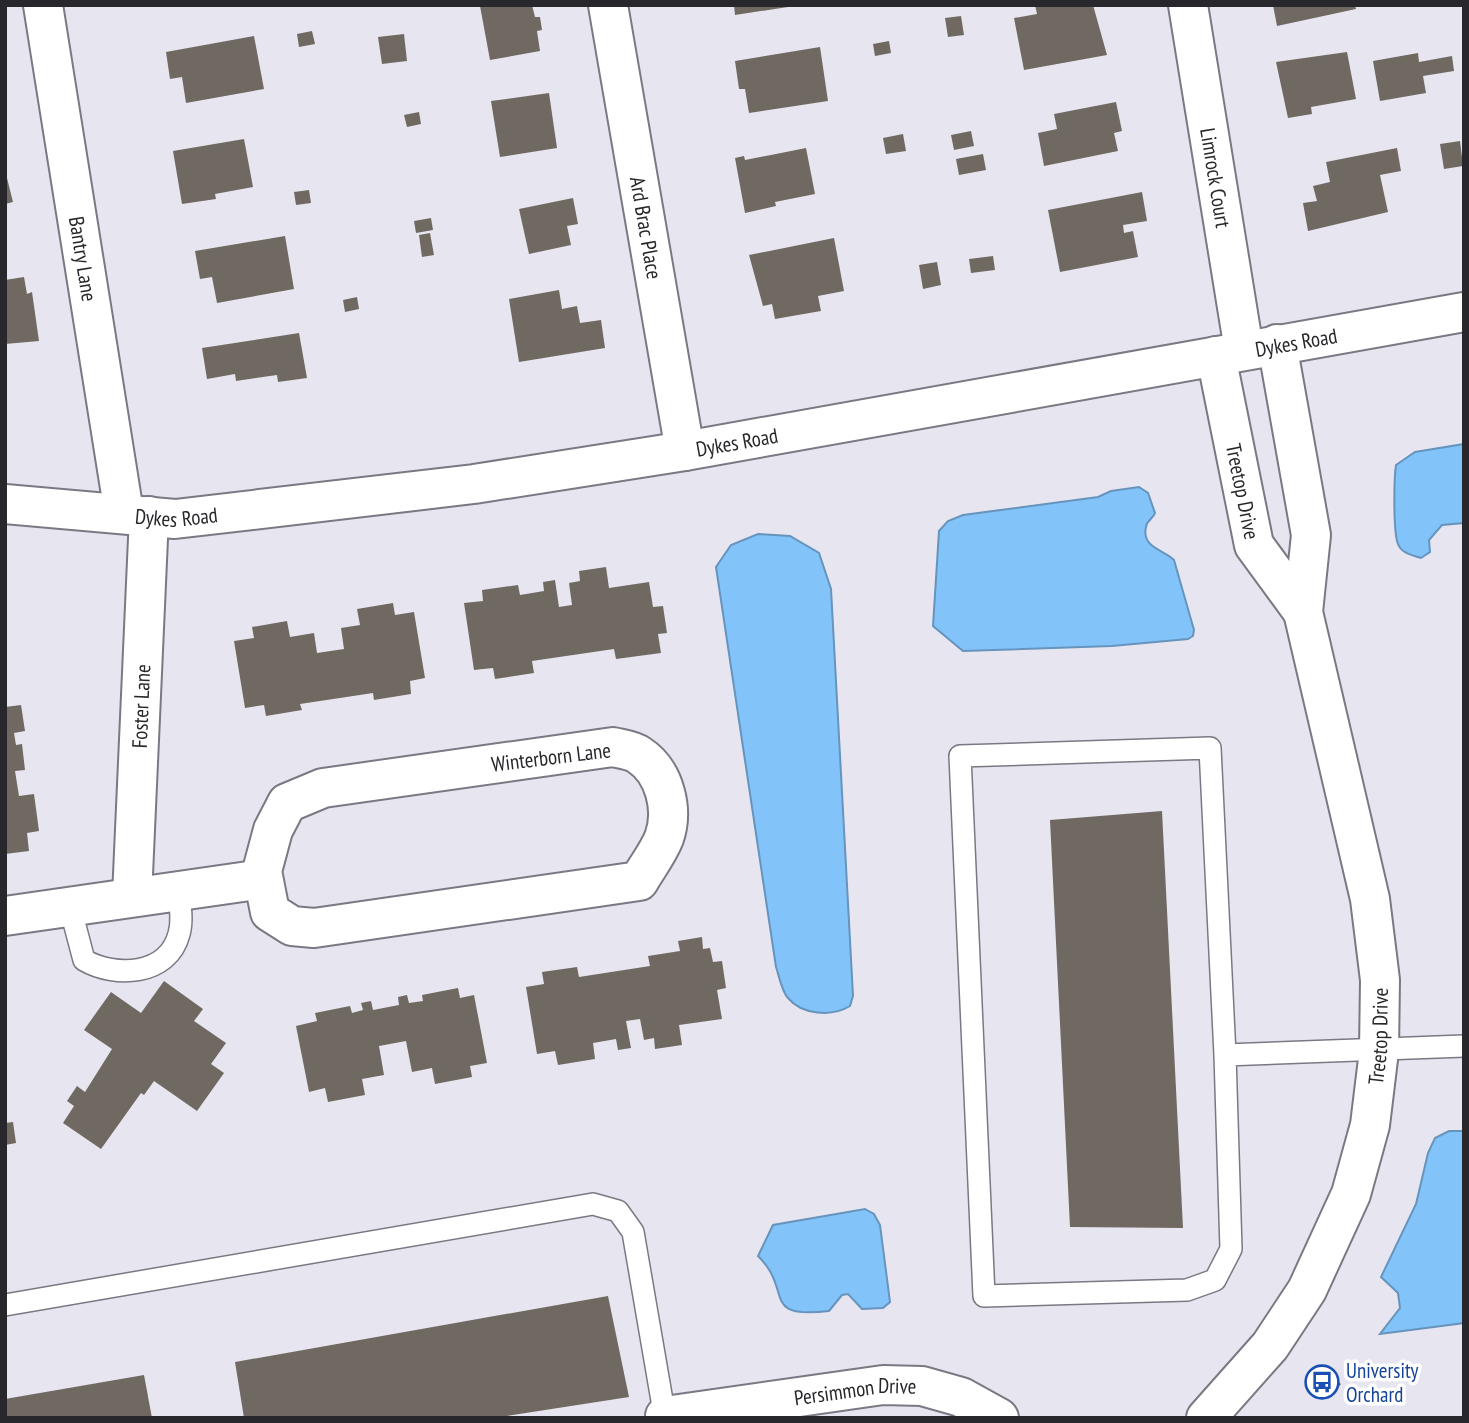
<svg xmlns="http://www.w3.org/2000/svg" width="1469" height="1423" viewBox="0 0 1469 1423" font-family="'PT Sans Narrow',sans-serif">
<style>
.water{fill:#82c3fa;stroke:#6794bc;stroke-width:2}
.building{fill:#706962}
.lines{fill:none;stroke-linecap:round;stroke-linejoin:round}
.lane-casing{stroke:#7a7983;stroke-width:24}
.street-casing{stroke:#7a7983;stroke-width:42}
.lane{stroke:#fff;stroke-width:21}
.street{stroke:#fff;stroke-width:38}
.labels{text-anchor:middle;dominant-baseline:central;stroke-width:7;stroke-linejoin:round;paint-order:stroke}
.street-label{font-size:21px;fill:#28272b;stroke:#fff}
.transit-label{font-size:21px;fill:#164399;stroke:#fff;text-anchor:start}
</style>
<rect width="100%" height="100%" fill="#e7e6f0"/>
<g class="water">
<path d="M 1464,444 L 1464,523 L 1442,525 L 1429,540 L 1430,552 L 1421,558 C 1412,555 1401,553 1398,544 C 1393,532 1394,478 1396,465 L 1415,452 Z"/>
<path d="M 1139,487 L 1148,493 L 1155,513 C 1153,519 1147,520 1146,527 C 1141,548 1165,550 1174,560 L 1194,630 L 1193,636 L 1188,639 L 1112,646 L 963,651 L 933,626 L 939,531 L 948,521 L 963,515 L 1098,497 L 1111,491 Z"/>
<path d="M 758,534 L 790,536 L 819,553 L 831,589 L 853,996 L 850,1006 C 832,1017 802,1015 788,998 C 782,992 779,976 776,967 L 716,567 L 731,545 Z"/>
<path d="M 1449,1131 L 1464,1131 L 1464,1323 L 1380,1334 L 1400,1308 L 1398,1293 L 1381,1277 L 1416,1204 L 1428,1153 L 1435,1138 Z"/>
<path d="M 865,1209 L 874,1214 L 880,1225 L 890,1302 L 883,1308 L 862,1309 L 848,1294 L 842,1295 L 829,1311 C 759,1319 794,1291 758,1256 L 773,1225 Z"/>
</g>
<g class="building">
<path d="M 532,5 L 535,17 L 540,17 L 542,30 L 537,31 L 540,51 L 490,60 L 480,6 Z"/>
<path d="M 734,5 L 787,5 L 788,7 L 735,15 Z"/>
<path d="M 1035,5 L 1093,5 L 1107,55 L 1024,70 L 1014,18 L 1037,14 Z"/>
<path d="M 1273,5 L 1355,5 L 1356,9 L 1277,26 Z"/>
<path d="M 961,16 L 964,35 L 948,37 L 945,18 Z"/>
<path d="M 312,31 L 315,44 L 299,47 L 297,34 Z"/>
<path d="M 404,34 L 407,61 L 382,64 L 378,37 Z"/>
<path d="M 254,36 L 264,89 L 186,103 L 182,77 L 170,79 L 166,52 Z"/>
<path d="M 889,41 L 891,53 L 875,56 L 873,44 Z"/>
<path d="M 820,47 L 828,101 L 749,113 L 745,89 L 739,89 L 735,61 Z"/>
<path d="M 1347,52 L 1356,99 L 1311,107 L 1312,114 L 1288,118 L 1276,62 Z"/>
<path d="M 1418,53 L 1419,62 L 1452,56 L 1454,71 L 1423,76 L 1426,93 L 1380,101 L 1373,61 Z"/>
<path d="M 549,93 L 557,148 L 500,157 L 491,101 Z"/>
<path d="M 1116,102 L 1122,131 L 1114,133 L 1118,151 L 1044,166 L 1038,133 L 1057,129 L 1054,114 Z"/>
<path d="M 419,112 L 421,124 L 407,127 L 404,115 Z"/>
<path d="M 971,131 L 974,146 L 954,150 L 951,135 Z"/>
<path d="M 903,134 L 906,151 L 886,154 L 883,138 Z"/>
<path d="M 244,139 L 253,187 L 215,194 L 216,199 L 182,204 L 173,151 Z"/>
<path d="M 1460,141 L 1463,166 L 1444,169 L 1440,144 Z"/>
<path d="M 806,148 L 815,194 L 775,202 L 776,206 L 745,213 L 735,158 L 744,156 L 745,160 Z"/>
<path d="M 1397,148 L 1401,171 L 1380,175 L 1388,212 L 1308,231 L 1303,203 L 1317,201 L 1313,186 L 1330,182 L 1326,162 Z"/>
<path d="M 983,154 L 986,170 L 959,175 L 956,159 Z"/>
<path d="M 5,170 L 13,202 L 5,204 Z"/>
<path d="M 309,190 L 311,203 L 296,205 L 294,192 Z"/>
<path d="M 1142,192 L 1147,221 L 1123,225 L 1124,233 L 1133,231 L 1138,257 L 1060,272 L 1048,210 Z"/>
<path d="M 573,198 L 578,224 L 567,226 L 571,245 L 529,254 L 519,209 Z"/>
<path d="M 431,218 L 433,230 L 416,233 L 414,221 Z"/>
<path d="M 430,233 L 434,255 L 422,257 L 419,235 Z"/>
<path d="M 285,236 L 294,289 L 217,303 L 212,277 L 200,279 L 195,251 Z"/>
<path d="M 834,238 L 844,291 L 818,296 L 821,311 L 775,319 L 772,304 L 763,306 L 749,255 Z"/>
<path d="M 993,256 L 995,270 L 971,273 L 969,259 Z"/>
<path d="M 937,262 L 941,285 L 923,289 L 919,265 Z"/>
<path d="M 24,277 L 27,294 L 32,292 L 39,341 L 5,344 L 5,280 Z"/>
<path d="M 559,290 L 562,309 L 577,306 L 580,323 L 601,320 L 605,348 L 519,362 L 509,299 Z"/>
<path d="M 357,297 L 359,309 L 345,312 L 343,300 Z"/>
<path d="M 299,333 L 307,378 L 278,382 L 277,375 L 236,381 L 235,374 L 207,379 L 202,348 Z"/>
<path d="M 606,567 L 609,588 L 649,582 L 653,607 L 663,606 L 667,633 L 658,634 L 661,653 L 616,659 L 614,649 L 532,661 L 534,673 L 495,679 L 493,668 L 474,670 L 464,603 L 483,601 L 482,590 L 518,585 L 520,595 L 544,591 L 543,582 L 555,580 L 559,607 L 572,605 L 569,583 L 580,581 L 579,571 Z"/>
<path d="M 393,603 L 395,615 L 414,612 L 425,678 L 410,681 L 411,694 L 374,700 L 373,693 L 300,704 L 302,710 L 266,716 L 264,705 L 245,708 L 234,641 L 254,638 L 252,627 L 287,621 L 290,637 L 314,633 L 317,653 L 344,649 L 341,628 L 360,625 L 357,609 Z"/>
<path d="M 21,705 L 25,731 L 14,733 L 16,745 L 22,744 L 25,770 L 15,771 L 19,796 L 34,794 L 39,831 L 27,833 L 29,851 L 5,854 L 5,707 Z"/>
<path d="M 1162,811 L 1183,1228 L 1070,1227 L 1050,820 Z"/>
<path d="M 702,937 L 703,949 L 710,948 L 713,962 L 722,961 L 726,988 L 717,990 L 722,1019 L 679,1025 L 682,1045 L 655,1049 L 654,1038 L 644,1040 L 640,1019 L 626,1021 L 631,1048 L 618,1050 L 616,1039 L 593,1043 L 595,1059 L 558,1065 L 555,1051 L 537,1054 L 526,987 L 544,984 L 542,972 L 577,967 L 579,977 L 650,966 L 648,956 L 680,951 L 678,941 Z"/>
<path d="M 164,981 L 203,1009 L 194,1021 L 226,1043 L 211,1064 L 224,1073 L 197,1111 L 154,1081 L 144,1095 L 141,1093 L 101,1149 L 63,1123 L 74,1106 L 67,1101 L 77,1086 L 85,1092 L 112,1049 L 84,1030 L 111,992 L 141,1013 Z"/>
<path d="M 458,988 L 460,998 L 474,995 L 487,1063 L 470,1066 L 472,1077 L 435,1084 L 432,1068 L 412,1072 L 406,1041 L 379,1046 L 384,1075 L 362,1079 L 365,1095 L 328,1102 L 325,1088 L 309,1092 L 296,1026 L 317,1021 L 315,1013 L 350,1006 L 352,1013 L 363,1010 L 361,1003 L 371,1001 L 373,1010 L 399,1005 L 398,997 L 407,995 L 409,1003 L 423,1001 L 422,995 Z"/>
<path d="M 13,1122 L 16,1143 L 5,1145 L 5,1123 Z"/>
<path d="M 608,1296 L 629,1397 L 493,1418 L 244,1418 L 235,1362 Z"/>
<path d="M 144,1375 L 152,1418 L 5,1418 L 5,1399 Z"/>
<path d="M 1334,1379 L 1341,1384 L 1331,1396 L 1324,1391 Z"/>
</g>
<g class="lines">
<defs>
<g id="lane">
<path d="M 70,907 L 84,960 C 115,978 168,976 179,934 C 183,920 180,905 178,891"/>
<path d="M 1225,1055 L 1210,748 L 960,756 L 984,1296 L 1187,1290 L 1215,1280 L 1231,1249 L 1225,1055 L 1464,1046"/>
<path d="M 5,1305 L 593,1204 L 618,1211 L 633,1232 L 665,1418"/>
</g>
<g id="street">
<path id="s1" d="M 43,5 L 124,513"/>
<path id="s2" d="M 608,5 L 685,451"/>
<path id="s3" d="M 1188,5 L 1244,350"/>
<path id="s4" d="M 1216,356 L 1254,545 L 1303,612"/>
<path id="s5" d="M 5,504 L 175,519 L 474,484 L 685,451 L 1464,312"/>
<path d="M 613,747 C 621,749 632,750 639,755 C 665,772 674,810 664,838 C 658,853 647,867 639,881 L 314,928 L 292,926 L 270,912 L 262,871 L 273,830 L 287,803 L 323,788 Z"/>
<path id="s6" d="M 132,897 L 149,516"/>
<path d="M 5,916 L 263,879"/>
<path id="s7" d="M 665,1416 L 883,1385 L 922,1386 L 961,1397 L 999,1418"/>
<path id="s8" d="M 1206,1418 L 1270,1346 L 1307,1290 L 1351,1194 L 1370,1125 L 1379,1051 L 1380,980 L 1370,899 L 1303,612 L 1311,535 L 1277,344"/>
</g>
</defs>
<use href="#lane" class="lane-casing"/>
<use href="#street" class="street-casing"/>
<use href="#lane" class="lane"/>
<use href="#street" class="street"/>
</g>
<defs>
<symbol id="bus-ring" viewBox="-11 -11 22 22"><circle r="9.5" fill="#fff" stroke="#1a4fb4" stroke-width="1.5"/><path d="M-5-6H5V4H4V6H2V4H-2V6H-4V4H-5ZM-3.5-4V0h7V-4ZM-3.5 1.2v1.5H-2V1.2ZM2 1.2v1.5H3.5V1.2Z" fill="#1a4fb4"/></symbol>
</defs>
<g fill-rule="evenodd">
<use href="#bus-ring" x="1303" y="1363" width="38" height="38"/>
</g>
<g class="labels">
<g class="street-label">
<text stroke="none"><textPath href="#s3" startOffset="175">Limrock Court</textPath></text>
<text stroke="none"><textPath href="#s2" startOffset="226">Ard Brac Place</textPath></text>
<text stroke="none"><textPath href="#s1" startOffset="257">Bantry Lane</textPath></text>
<text stroke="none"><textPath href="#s5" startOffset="1306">Dykes Road</textPath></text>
<text stroke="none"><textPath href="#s5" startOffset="738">Dykes Road</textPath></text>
<text stroke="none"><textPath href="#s4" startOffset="138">Treetop Drive</textPath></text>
<text stroke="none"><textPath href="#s5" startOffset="172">Dykes Road</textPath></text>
<text stroke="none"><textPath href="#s6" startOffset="191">Foster Lane</textPath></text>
<text transform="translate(551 757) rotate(-7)">Winterborn Lane</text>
<text stroke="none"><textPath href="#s8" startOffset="430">Treetop Drive</textPath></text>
<text stroke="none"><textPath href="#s7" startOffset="192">Persimmon Drive</textPath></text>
</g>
<g class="transit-label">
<text x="1346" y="1370">University<tspan x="1346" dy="24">Orchard</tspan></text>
</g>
</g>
<rect width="1469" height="1423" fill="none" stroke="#28272b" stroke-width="14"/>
</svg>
